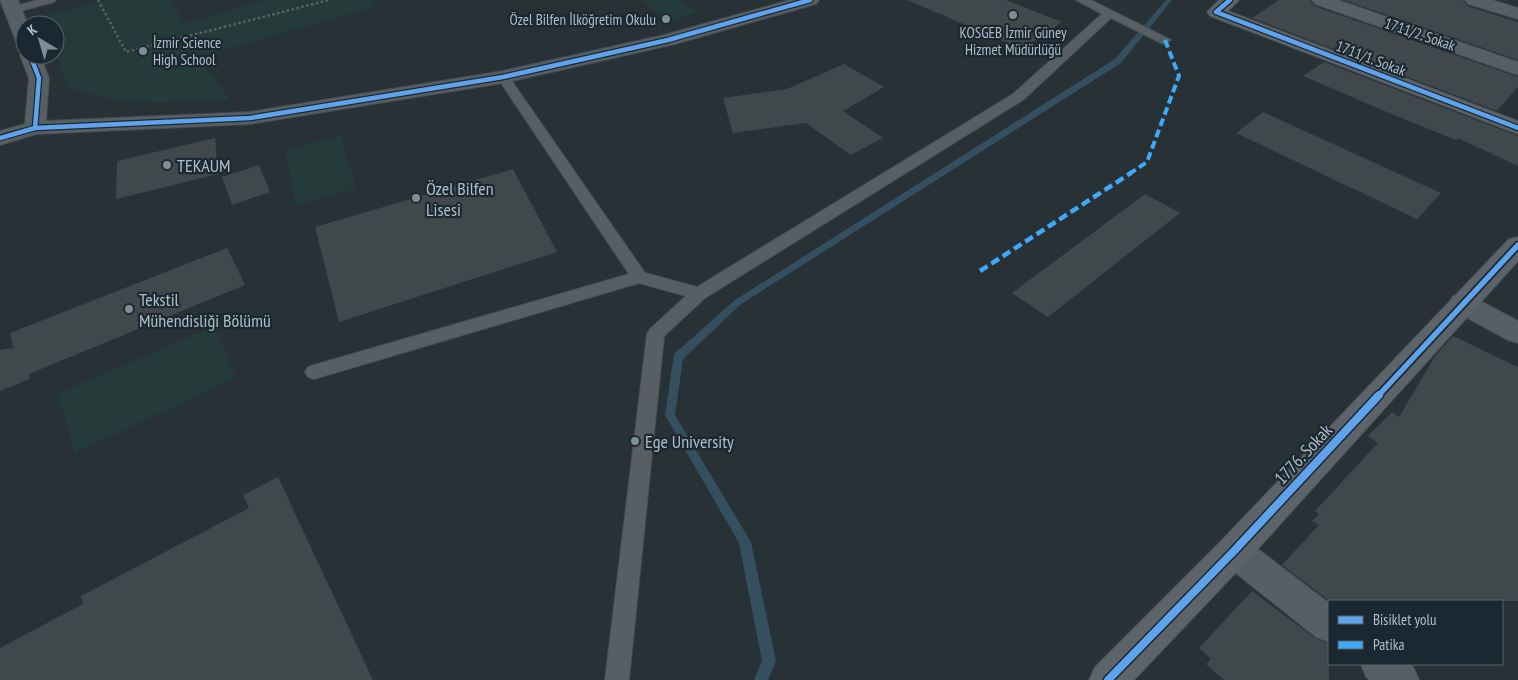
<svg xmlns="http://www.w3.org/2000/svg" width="1518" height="680" viewBox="0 0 1518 680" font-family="'PT Sans Narrow',sans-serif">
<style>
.green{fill:#243b39}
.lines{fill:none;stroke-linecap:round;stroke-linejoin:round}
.stream{fill:#344f60;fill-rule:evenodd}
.building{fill:#40484c}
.lane-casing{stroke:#464d51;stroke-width:2}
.street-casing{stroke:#464d51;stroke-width:2}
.secondary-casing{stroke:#464d51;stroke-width:2}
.path{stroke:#5a6266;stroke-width:2.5;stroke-dasharray:2.5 2.5;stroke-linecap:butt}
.lane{fill:#575f64;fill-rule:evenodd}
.street{fill:#575f64;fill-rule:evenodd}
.secondary{fill:#5c6369;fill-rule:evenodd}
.quiet-far1{stroke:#3fa9f5;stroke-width:4;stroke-dasharray:8 4;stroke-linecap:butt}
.quiet{stroke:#3fa9f5;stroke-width:4.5;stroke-dasharray:9 4.5;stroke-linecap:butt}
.cycleway-far2-casing{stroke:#1b2831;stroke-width:7}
.cycleway-far1-casing{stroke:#1b2831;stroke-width:9}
.cycleway-casing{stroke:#1b2831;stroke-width:11}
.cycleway-far2{stroke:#60a3ed;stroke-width:4.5}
.cycleway-far1{stroke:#60a3ed;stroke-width:5.5}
.cycleway{stroke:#60a3ed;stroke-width:8}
.poi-dot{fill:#818d95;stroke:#1b2831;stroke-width:2}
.labels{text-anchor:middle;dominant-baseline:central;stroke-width:4.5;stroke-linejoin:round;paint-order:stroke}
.far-poi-label{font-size:15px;fill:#b1bec8;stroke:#1b2831;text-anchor:end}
.far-street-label{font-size:15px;fill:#b1bec8;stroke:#1b2831}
.poi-label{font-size:18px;fill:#b1bec8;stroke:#1b2831;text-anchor:start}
.street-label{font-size:18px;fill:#b1bec8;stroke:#1b2831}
</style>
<rect width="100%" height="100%" fill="#283136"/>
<g class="green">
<path d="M 104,0 L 170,0 L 185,23 L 266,0 L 372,0 L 377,7 L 197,57 L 231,100 L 134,103 L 69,89 L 55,53 L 55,25 L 44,25 L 41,17 Z"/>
<path d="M 640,0 L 680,0 L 698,12 L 671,22 Z"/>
<path d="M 341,135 L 356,189 L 296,205 L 285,149 Z"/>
<path d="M 213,326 L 237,377 L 75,453 L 58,394 Z"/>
</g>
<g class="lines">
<path class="stream" d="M 1166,0 L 1172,0 L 1121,63 L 741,304 L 683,359 L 675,415 L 751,542 L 776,661 L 768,680 L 754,680 L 762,661 L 739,543 L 665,415 L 674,354 L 735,300 L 1115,59 Z"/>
</g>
<g class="building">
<path d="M 907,0 L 1006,0 L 1062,22 L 1022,49 Z"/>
<path d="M 1279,0 L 1310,0 L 1314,6 L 1518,77 L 1518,87 L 1497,111 L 1252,18 Z"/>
<path d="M 1344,0 L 1463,0 L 1467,6 L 1518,22 L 1518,60 Z"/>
<path d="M 1324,62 L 1518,136 L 1518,166 L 1458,138 L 1456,140 L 1389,113 L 1303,76 Z"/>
<path d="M 844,64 L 884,87 L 843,111 L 883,138 L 851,155 L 806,123 L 733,133 L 723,98 L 787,89 Z"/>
<path d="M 1263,112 L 1441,193 L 1417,219 L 1236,133 Z"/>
<path d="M 215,138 L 218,174 L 116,199 L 117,161 Z"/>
<path d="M 259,165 L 270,192 L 232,205 L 222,177 Z"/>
<path d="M 513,169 L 557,252 L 339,322 L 315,227 Z"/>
<path d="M 1145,194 L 1180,213 L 1048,317 L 1012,293 Z"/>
<path d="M 227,248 L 245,285 L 29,374 L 30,379 L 0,391 L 0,350 L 13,348 L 10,333 Z"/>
<path d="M 1453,336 L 1518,367 L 1518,601 L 1330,601 L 1282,565 L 1319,525 L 1312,521 L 1319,514 L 1315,511 L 1378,443 L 1368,436 L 1392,412 L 1399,417 L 1435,356 Z"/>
<path d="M 278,477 L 373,680 L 0,680 L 0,648 L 83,604 L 81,596 L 249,508 L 243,495 Z"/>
<path d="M 1252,591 L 1315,638 L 1329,644 L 1329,680 L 1224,680 L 1206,664 L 1211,659 L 1199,648 Z"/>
</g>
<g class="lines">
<defs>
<g id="lane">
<path d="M 37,0 L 56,0 L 54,2 L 13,13 L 7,10 L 9,8 Z"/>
<path d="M 1076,0 L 1091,0 L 1171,40 L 1165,44 L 1161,43 L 1111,18 L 1023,100 L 705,298 L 664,336 L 629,680 L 605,680 L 647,334 L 650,329 L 686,296 L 639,283 L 314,379 L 308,377 L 305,372 L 308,367 L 314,365 L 629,274 L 497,77 L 499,74 L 507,74 L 645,273 L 697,287 L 1013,94 L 1102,14 Z"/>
</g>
<g id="street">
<path d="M 0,0 L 18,0 L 28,25 L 25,25 L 25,47 L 18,45 L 16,41 Z"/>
<path d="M 790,0 L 819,0 L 816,4 L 675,44 L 503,83 L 250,124 L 36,134 L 0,145 L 0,131 L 25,124 L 29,78 L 20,55 L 25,50 L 25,55 L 40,55 L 49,78 L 46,121 L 250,112 L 503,71 L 664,35 Z"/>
<path d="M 1312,0 L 1338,0 L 1518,62 L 1518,75 L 1315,4 Z"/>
<path d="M 1465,0 L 1492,0 L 1518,8 L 1518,19 L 1468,4 Z"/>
<path d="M 1462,293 L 1471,296 L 1518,321 L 1518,343 L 1508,340 L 1453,310 L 1449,303 L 1453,296 Z"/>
<path d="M 1234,536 L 1246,540 L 1329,603 L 1329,642 L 1316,637 L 1222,562 L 1217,551 L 1222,540 Z"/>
<path d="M 1361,664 L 1409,664 L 1413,667 L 1419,680 L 1370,680 L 1366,677 Z"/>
</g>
<g id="secondary">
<path d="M 1219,0 L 1239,0 L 1228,11 L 1518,121 L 1518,134 L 1210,16 L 1207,12 Z"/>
<path d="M 1518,237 L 1518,261 L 1246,562 L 1134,680 L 1089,680 L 1095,667 L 1222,540 L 1509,239 Z"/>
</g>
</defs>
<use href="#lane" class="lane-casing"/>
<use href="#street" class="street-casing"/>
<use href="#secondary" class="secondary-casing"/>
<path class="path" d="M 98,0 L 126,52 L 329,0"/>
<use href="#lane" class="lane"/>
<use href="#street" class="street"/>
<use href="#secondary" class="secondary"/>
<path class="quiet-far1" d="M 1129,174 L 1147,162 L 1179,76 L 1165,40"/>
<path class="quiet" d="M 980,271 L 1131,173"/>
<defs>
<g id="cycleway-far2">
<path d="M 1230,0 L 1216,12 L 1518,128"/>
<path d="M 30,55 L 39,78 L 35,128"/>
<path d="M 0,138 L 35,128 L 250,118 L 503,77 L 668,40 L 810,0"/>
</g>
<path id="cycleway-far1" d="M 1378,396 L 1518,245"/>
<path id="cycleway" d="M 1108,680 L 1234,551 L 1379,395"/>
</defs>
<use href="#cycleway-far2" class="cycleway-far2-casing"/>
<use href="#cycleway-far1" class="cycleway-far1-casing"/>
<use href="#cycleway" class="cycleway-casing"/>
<use href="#cycleway-far2" class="cycleway-far2"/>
<use href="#cycleway-far1" class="cycleway-far1"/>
<use href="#cycleway" class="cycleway"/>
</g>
<g class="poi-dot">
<circle cx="1013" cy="15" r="5"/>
<circle cx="666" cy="19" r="5"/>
<circle cx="143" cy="51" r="5"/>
<circle cx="167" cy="165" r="5"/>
<circle cx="416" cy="198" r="5"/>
<circle cx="129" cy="309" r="5"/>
<circle cx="635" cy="441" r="5"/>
</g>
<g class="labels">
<g class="far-poi-label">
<text x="656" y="19">Özel Bilfen İlköğretim Okulu</text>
<text x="1013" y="32" text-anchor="middle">KOSGEB İzmir Güney<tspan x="1013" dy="17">Hizmet Müdürlüğü</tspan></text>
<text x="153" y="42" text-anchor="start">İzmir Science<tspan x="153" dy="17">High School</tspan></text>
</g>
<g class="far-street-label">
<text transform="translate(1420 34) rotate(19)">1711/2. Sokak</text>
<text transform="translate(1371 58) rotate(21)">1711/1. Sokak</text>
</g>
<g class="poi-label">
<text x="177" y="165">TEKAUM</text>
<text x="426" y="188">Özel Bilfen<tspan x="426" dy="21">Lisesi</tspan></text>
<text x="139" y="299">Tekstil<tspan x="139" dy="21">Mühendisliği Bölümü</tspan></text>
<text x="645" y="441">Ege University</text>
</g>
<g class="street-label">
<text transform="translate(1303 454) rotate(-47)">1776. Sokak</text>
</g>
</g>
<rect x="1328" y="600" width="175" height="65" fill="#1b2831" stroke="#57646d"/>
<rect x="1338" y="616" width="25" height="8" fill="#60a3ed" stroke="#57646d"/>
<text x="1373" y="625" font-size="15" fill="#b1bec8">Bisiklet yolu</text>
<rect x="1338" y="641" width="25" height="8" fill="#3fa9f5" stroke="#57646d"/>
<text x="1373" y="650" font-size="15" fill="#b1bec8">Patika</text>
<g transform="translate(40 40) rotate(322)"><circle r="24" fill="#1b2831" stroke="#57646d"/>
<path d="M0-4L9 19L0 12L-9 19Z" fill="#818d95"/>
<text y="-8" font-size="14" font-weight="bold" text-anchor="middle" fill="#b1bec8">K</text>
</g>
</svg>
